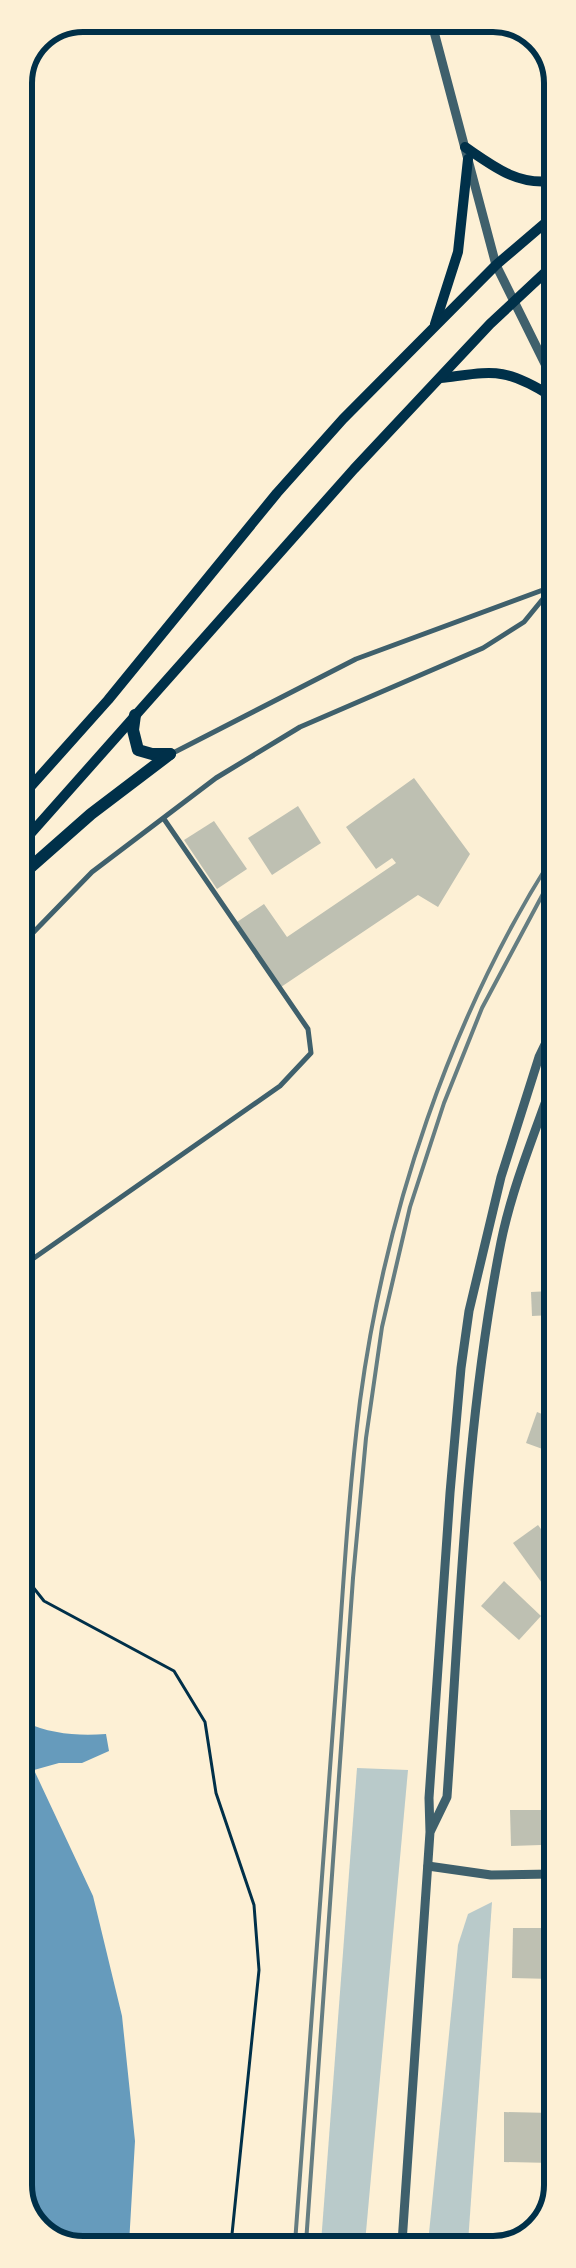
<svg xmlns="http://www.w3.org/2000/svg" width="576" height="2268" viewBox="0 0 576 2268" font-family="Roboto,sans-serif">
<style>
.green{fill:#b9caca}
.water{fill:#669bbc}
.building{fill:#bec0b2}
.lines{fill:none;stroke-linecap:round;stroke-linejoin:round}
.path{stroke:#003049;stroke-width:3}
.minor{stroke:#3f606c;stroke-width:5}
.tertiary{stroke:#3f606c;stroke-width:9}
.secondary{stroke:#003049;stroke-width:10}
.primary{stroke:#003049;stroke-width:12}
.rail{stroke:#657d81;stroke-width:4}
.rim{fill:none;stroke:#003049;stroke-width:6}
</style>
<rect width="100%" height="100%" fill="#fdf0d5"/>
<g class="green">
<path d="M 357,1768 L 408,1770 L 365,2243 L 321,2243 Z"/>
<path d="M 492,1902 L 468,2243 L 428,2243 L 458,1945 L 468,1914 Z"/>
</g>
<path class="water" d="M 25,1722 C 50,1734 78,1736 106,1734 L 109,1751 L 82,1763 L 59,1763 L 34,1770 L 93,1896 L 122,2016 L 135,2141 L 129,2244 L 76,2244 L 44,2229 L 25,2196 Z"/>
<g class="building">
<path d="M 414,778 L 470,854 L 438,907 L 418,895 L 281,987 L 237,922 L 264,904 L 287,937 L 396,863 L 392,858 L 376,869 L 346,827 Z"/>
<path d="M 298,806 L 321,843 L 272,875 L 248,838 Z"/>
<path d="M 214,821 L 247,869 L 217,889 L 184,840 Z"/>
<path d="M 551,1291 L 552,1315 L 532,1316 L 531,1292 Z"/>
<path d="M 537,1412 L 552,1418 L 552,1442 L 548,1451 L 526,1443 Z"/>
<path d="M 538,1525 L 552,1544 L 552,1576 L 542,1583 L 513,1543 Z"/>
<path d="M 504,1581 L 541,1616 L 519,1640 L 481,1606 Z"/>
<path d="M 510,1810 L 541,1810 L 541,1845 L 511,1846 Z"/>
<path d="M 513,1928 L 552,1928 L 552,1979 L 512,1978 Z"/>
<path d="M 504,2112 L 552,2113 L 552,2163 L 504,2162 Z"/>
</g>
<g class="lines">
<path class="path" d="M 25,1577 L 44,1601 L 174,1671 L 205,1722 L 216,1793 L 254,1905 L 259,1970 L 231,2244"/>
<g class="minor">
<path d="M 171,754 L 356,659 L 551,587"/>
<path d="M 24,942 L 92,872 L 216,778 L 300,727 L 483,648 L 524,622 L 551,589"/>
<path d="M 24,1265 L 280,1086 L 311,1053 L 308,1029 L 164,819"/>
<path d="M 552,1720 L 548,1720 L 548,1802 L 552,1802"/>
</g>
<g class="tertiary">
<path d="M 432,24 L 496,265 L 551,376"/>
<path d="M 431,1830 L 447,1797 C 460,1612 465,1424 501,1242 C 512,1188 534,1135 552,1084"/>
<path d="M 428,1866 L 491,1875 L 552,1874"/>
<path d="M 402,2243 L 430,1832 L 429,1798 L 450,1493 L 461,1368 L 469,1311 L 501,1177 L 539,1057 L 552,1030"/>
</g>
<g class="secondary">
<path d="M 465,147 C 493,166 516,185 551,181"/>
<path d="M 435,324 L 458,252 L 468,159"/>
<path d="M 440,378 C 493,372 503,366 551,396"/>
<path d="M 24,794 L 108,700 L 277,493 L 343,419 L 496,265 L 551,218"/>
<path d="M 24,841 L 354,469 L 490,324 L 551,267"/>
</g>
<g class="primary">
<path d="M 135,715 L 133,730 L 138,750 L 152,754 L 170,754"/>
<path d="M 24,873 L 91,814 L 170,754"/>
</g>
<g class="rail">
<path d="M 295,2243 C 310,2058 321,1872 336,1687 C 343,1592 348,1496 360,1401 C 385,1214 450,1018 552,858"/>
<path d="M 306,2243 L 353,1578 L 366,1438 L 382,1327 L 410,1207 L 444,1103 L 482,1008 L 552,877"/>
</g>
</g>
<path d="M0 0H576V2268H0ZM83 32H493A51 51 0 0 1 544 83V2185A51 51 0 0 1 493 2236H83A51 51 0 0 1 32 2185V83A51 51 0 0 1 83 32Z" fill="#fdf0d5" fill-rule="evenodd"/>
<path class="rim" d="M83 32H493A51 51 0 0 1 544 83V2185A51 51 0 0 1 493 2236H83A51 51 0 0 1 32 2185V83A51 51 0 0 1 83 32Z"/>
</svg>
